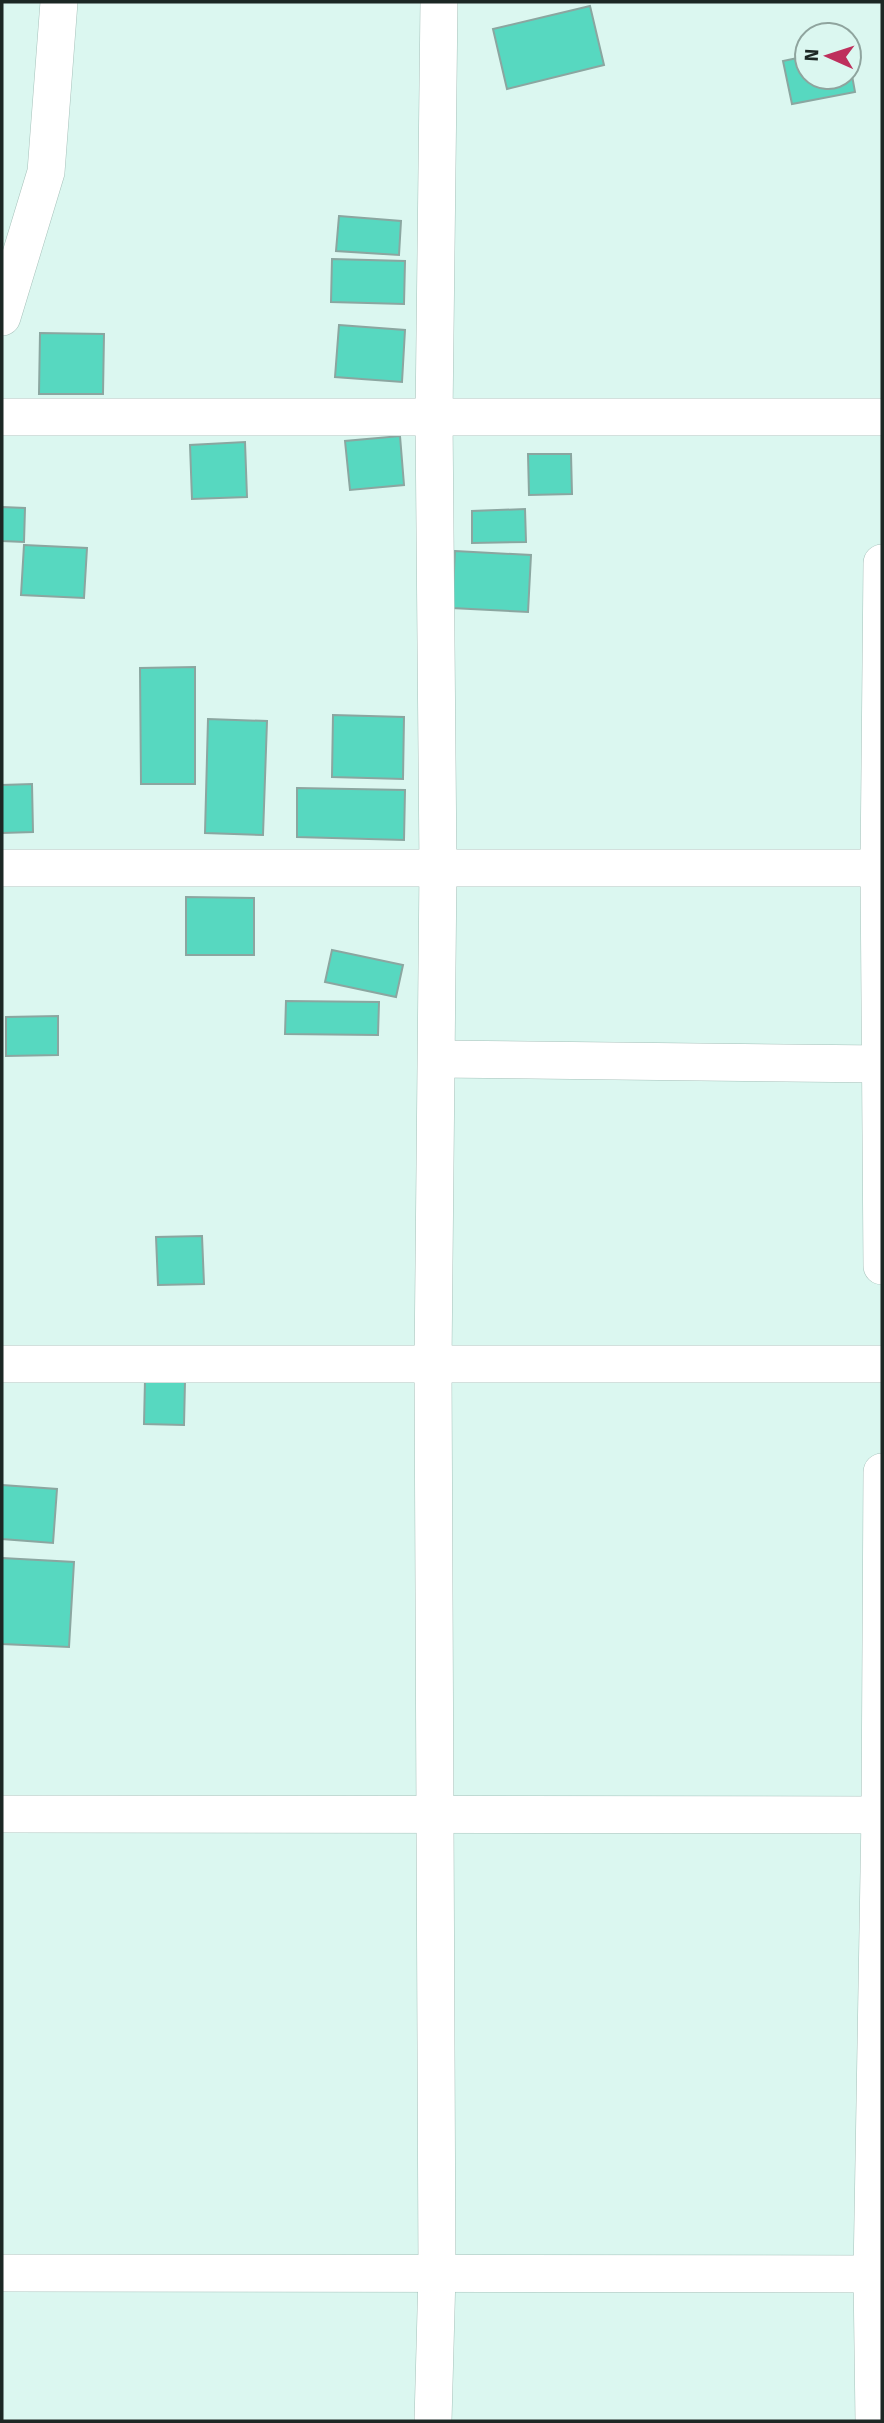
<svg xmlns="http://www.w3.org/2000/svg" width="884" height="2423" viewBox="0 0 884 2423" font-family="'Fira Sans',sans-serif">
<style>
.building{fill:#57d8c0;stroke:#8ba6a0;stroke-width:2}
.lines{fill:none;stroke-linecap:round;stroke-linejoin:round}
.minor-casing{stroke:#a6c1ba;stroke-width:38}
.minor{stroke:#fff;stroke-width:37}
</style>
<rect width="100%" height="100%" fill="#dbf7f0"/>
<g class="building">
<path d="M 590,6 L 604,65 L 507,89 L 493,29 Z"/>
<path d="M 807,56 L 807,77 L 849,77 L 849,59 L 855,92 L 792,104 L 783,61 Z"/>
<path d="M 339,216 L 401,221 L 399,255 L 336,251 Z"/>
<path d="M 332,259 L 405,261 L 404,304 L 331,302 Z"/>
<path d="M 339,325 L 405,330 L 402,382 L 335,377 Z"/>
<path d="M 40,333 L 104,334 L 103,394 L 39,394 Z"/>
<path d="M 400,436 L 404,485 L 350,490 L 345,441 Z"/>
<path d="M 245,442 L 247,497 L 192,499 L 190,445 Z"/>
<path d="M 528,454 L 571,454 L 572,494 L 529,495 Z"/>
<path d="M 2,507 L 25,508 L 24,542 L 2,541 Z"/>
<path d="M 525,509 L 526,542 L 472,543 L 472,511 Z"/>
<path d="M 24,545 L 87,548 L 84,598 L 21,595 Z"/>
<path d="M 455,551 L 531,555 L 528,612 L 452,608 Z"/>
<path d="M 195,667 L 195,784 L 141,784 L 140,668 Z"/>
<path d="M 333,715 L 404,717 L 403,779 L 332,777 Z"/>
<path d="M 208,719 L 267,721 L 263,835 L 205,833 Z"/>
<path d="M 32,784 L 33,832 L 2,833 L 2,785 Z"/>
<path d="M 297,788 L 405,790 L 404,840 L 297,837 Z"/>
<path d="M 186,897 L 254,898 L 254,955 L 186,955 Z"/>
<path d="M 332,950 L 403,965 L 396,997 L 325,982 Z"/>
<path d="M 286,1001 L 379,1002 L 378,1035 L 285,1034 Z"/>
<path d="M 58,1016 L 58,1055 L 6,1056 L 6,1017 Z"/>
<path d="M 202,1236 L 204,1284 L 158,1285 L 156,1237 Z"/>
<path d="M 145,1380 L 185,1381 L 184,1425 L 144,1424 Z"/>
<path d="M 2,1485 L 57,1489 L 53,1543 L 2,1539 Z"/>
<path d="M 2,1558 L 74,1562 L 69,1647 L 2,1644 Z"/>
</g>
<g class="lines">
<defs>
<g id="minor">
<path d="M 2,317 L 46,172 L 59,2"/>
<path d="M 2,417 L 882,417"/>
<path d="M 882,563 L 879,868 L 882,1266"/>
<path d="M 2,868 L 882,868"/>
<path d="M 437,1059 L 881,1064"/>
<path d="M 2,1364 L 882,1364"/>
<path d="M 2,1814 L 882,1815"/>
<path d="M 2,2273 L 882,2274"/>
<path d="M 433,2421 L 437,2274 L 433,1364 L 438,868 L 434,417 L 439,2"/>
<path d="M 874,2421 L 872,2274 L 880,1815 L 882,1472"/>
</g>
</defs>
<use href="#minor" class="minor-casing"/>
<use href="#minor" class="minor"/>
</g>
<rect width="884" height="2423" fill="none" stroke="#1c2724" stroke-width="7"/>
<g transform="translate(828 56) rotate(273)"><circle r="33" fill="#dbf7f0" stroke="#8fa49e" stroke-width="2"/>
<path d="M0-5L12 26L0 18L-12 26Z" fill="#be2f5c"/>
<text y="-10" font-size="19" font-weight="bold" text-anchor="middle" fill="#1c2724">N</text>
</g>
</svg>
